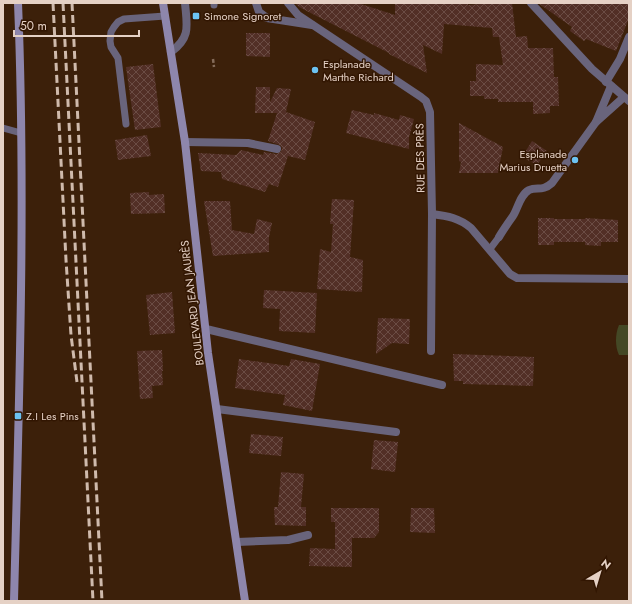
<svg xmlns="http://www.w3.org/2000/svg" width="632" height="604" viewBox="0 0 632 604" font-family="Jost,sans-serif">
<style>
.pitch{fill:#444825}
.building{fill:url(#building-cross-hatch)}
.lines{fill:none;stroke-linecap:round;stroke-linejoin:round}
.path{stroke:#846b59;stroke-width:2.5;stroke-dasharray:4 2;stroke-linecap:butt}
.lane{stroke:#69647c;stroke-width:7}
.street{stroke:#69647c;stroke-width:8}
.secondary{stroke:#8e86ac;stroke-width:8}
.rail{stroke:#cfbaac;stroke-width:3;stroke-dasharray:8 4;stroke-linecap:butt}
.poi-dot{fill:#6cc3f2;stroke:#321602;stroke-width:1.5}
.labels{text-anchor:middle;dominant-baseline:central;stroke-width:3;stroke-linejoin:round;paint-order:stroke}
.poi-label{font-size:11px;fill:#e5d1c5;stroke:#321602;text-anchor:start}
.street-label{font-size:11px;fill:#e5d1c5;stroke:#321602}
</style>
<defs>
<pattern id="building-cross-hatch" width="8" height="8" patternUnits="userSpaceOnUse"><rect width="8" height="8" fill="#522f26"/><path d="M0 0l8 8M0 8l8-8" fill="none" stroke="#6b4c44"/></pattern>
</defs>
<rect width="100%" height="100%" fill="#3c200a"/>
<path class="pitch" d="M 619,325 L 629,325 L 629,355 L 619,355 C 615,347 615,334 619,325 Z"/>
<g class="building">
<path d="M 295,3 L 358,3 L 395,15 L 395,3 L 468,3 L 468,5 L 491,3 L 512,3 L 516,37 L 527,36 L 528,48 L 553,48 L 554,77 L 558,77 L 559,106 L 550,106 L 550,113 L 533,114 L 533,102 L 498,102 L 498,99 L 484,99 L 484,96 L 470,96 L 470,81 L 476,81 L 476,64 L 503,65 L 499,37 L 493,37 L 492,28 L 444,24 L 442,54 L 423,45 L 427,73 L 389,54 L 389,53 L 299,7 Z"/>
<path d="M 538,3 L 629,3 L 629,18 L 616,51 L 586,39 L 584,41 L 570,31 L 572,27 Z"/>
<path d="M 246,33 L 270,33 L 270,57 L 246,56 Z"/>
<path d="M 153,64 L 161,127 L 135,130 L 126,67 Z"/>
<path d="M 256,87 L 270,87 L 270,102 L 277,88 L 291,89 L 286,112 L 315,122 L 305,160 L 288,156 L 278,187 L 269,184 L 265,192 L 222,179 L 221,172 L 201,171 L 198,153 L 236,155 L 241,150 L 263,155 L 264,152 L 276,154 L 281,152 L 282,148 L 280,145 L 268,141 L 277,113 L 255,113 Z"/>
<path d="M 352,110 L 374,115 L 374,113 L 399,120 L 400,115 L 414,119 L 409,137 L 409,149 L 346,133 Z"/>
<path d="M 459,123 L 503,147 L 498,173 L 459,173 L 461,162 L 459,161 Z"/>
<path d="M 147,135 L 151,156 L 118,160 L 115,140 Z"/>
<path d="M 532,141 L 547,151 L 537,165 L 522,157 Z"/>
<path d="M 149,192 L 149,195 L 164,194 L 165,213 L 131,214 L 130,193 Z"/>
<path d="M 332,199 L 354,200 L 350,257 L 363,260 L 362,292 L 317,289 L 320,249 L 331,252 L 333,224 L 330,224 Z"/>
<path d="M 204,201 L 230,201 L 232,230 L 254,234 L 257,219 L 272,223 L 269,237 L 269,252 L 213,256 Z"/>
<path d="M 538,218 L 554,218 L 554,219 L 585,219 L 585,218 L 618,220 L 618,242 L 601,242 L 601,246 L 585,245 L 585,242 L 554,242 L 554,245 L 538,245 Z"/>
<path d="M 264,290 L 317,293 L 315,333 L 279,331 L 280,309 L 263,308 Z"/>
<path d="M 172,292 L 175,333 L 150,335 L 146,295 Z"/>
<path d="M 378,318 L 410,319 L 409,344 L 392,343 L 376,354 Z"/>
<path d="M 162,350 L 163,371 L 162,371 L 163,385 L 152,386 L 153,398 L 140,399 L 137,351 Z"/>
<path d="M 453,354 L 534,357 L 533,386 L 463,384 L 463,381 L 454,381 Z"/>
<path d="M 239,359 L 289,366 L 291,359 L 320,364 L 312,411 L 283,405 L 285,395 L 235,388 Z"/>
<path d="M 251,434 L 283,437 L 281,456 L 249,453 Z"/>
<path d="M 374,440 L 398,442 L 395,472 L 371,469 Z"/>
<path d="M 281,472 L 304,474 L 301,507 L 306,507 L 306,526 L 275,525 L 274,507 L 278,507 Z"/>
<path d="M 331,508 L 379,508 L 379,532 L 374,538 L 352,538 L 352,567 L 309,566 L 310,548 L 335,549 L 335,522 L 331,522 Z"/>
<path d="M 411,508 L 434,508 L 435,533 L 410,532 Z"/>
</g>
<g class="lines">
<path class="path" d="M 213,59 L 214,67"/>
<g class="lane">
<path d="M 214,3 L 214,5"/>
<path d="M 126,124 L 118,58 L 111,47 L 110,41 L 111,32 L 114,27 L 118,22 L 124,19 L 165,16"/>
<path d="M 3,128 L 21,133"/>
<path d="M 490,249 L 499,237"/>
</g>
<g class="street">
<path d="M 256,3 L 259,12 L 267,18 L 312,25"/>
<path d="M 288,3 L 298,15 L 421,97 L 426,101 L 430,112 L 432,214 L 431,351"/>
<path d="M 531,3 L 592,69 L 629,101"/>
<path d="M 171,52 C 191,37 187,26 185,3"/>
<path d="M 606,82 L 620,59 L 629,37"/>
<path d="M 611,86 L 596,122 L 624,97"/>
<path d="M 185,142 L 248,143 L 277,149"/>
<path d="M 432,214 C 448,216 459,218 471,228 L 510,274 L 517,278 L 629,279"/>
<path d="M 499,237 C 503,230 508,223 513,216 C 518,208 520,195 529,190 C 537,186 542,192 552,183 L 596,122"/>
<path d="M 206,329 L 442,385"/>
<path d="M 217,409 L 396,432"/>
<path d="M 237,542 L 288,540 L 308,535"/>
</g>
<g class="secondary">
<path d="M 163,3 L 185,142 L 208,353 L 245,601"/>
<path d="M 14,601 C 19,402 26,202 18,3"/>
</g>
<g class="rail">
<path d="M 53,3 L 66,260 L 71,335 L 77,382"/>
<path d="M 63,3 L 93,601"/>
<path d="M 72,3 L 102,601"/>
</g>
</g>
<g class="poi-dot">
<rect x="192" y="12" width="8" height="8" rx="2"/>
<circle cx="315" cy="70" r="4"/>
<circle cx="575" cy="160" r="4"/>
<rect x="14" y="412" width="8" height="8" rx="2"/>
</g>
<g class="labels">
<g class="poi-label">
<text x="204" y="16">Simone Signoret</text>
<text x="323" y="64">Esplanade<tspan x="323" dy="13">Marthe Richard</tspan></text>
<text x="567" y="154" text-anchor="end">Esplanade<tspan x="567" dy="13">Marius Druetta</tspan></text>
<text x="26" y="416">Z.I Les Pins</text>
</g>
<g class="street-label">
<text transform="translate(420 158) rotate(-91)">RUE DES PRÈS</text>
<text transform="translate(192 303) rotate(-97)">BOULEVARD JEAN JAURÈS</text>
</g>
</g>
<rect width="632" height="604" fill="none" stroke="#e5d1c5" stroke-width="8"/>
<g transform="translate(600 572) rotate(38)" stroke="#321602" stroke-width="3" paint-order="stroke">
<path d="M0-3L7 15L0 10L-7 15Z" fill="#e5d1c5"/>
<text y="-6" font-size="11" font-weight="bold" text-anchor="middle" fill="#e5d1c5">N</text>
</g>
<path d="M14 30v6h125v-6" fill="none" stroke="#e5d1c5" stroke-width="2"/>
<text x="20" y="30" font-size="12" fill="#e5d1c5" stroke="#321602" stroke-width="3" paint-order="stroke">50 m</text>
</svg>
